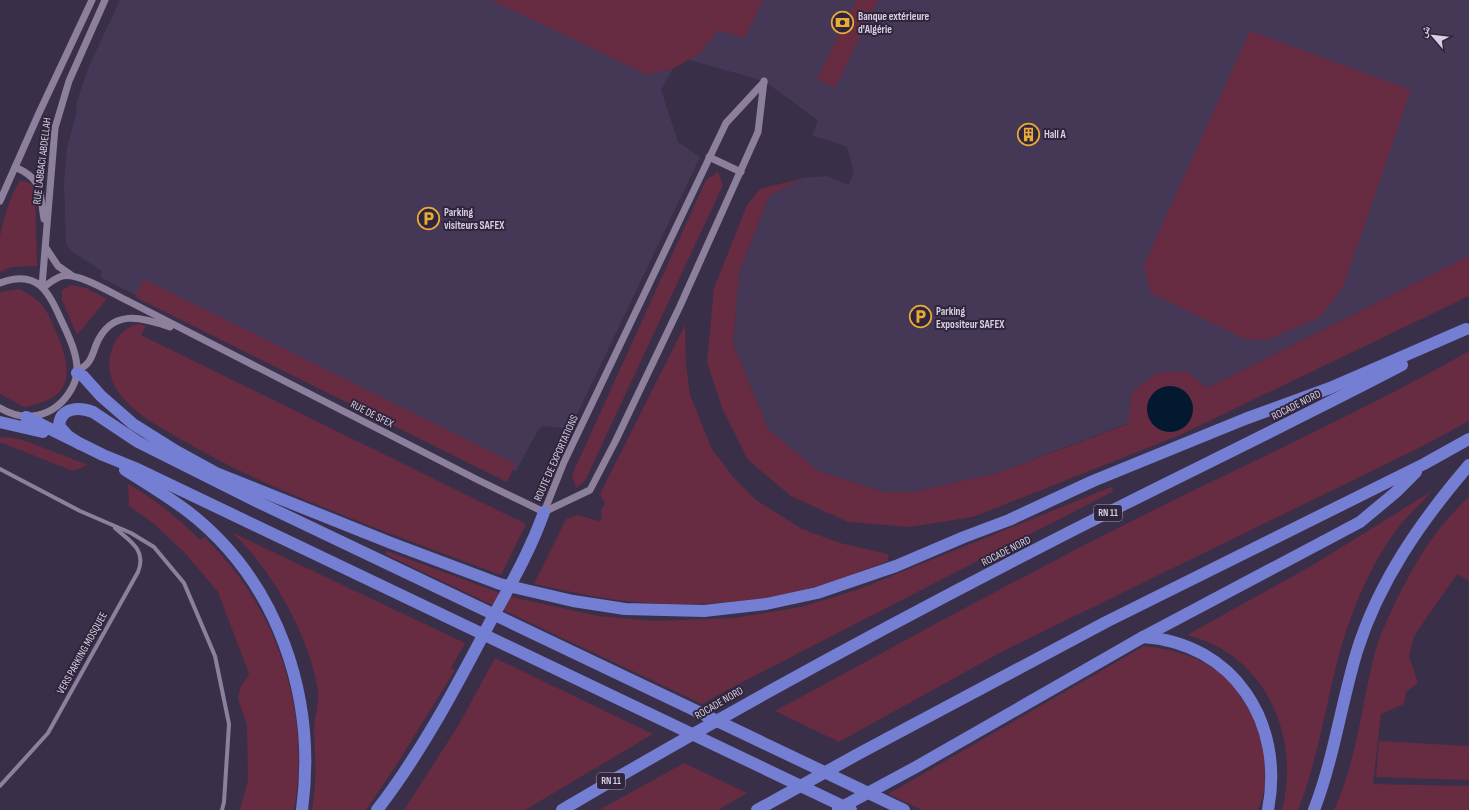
<svg xmlns="http://www.w3.org/2000/svg" width="1469" height="810" viewBox="0 0 1469 810" font-family="'Sofia Sans Condensed','Noto Naskh Arabic',sans-serif">
<style>
.built{fill:#453857}
.green{fill:#672b42}
.water{fill:#021930}
.lines{fill:none;stroke-linecap:round;stroke-linejoin:round}
.minor{stroke:#8c809d;stroke-width:4}
.tertiary{stroke:#8c809d;stroke-width:7}
.motorway{stroke:#747ed3;stroke-width:12}
.labels{text-anchor:middle;dominant-baseline:central;stroke-width:4;stroke-linejoin:round;paint-order:stroke}
.shield{fill:#30253d;stroke:#a49daf;stroke-width:1}
.shield-label{font-size:10px;font-weight:bold;fill:#d6d0e0}
.poi-label{font-size:11px;font-weight:bold;fill:#d6d0e0;stroke:#30253d;text-anchor:start}
.street-label{font-size:11px;fill:#d6d0e0;stroke:#30253d}
</style>
<rect width="100%" height="100%" fill="#3a2f48"/>
<path class="built" d="M 120,0 L 1469,0 L 1469,256 L 1207,388 L 1186,371 L 1132,392 L 1129,423 L 997,473 L 914,492 L 884,492 L 818,471 L 768,429 L 733,343 L 739,273 L 769,196 L 803,178 L 827,176 L 848,185 L 854,173 L 847,147 L 812,135 L 818,120 L 764,81 L 679,57 L 661,90 L 678,142 L 700,157 L 570,429 L 543,426 L 538,430 L 516,471 L 136,295 L 100,277 L 102,271 L 71,251 L 66,243 L 64,183 L 67,148 L 76,114 L 77,101 L 90,64 Z"/>
<g class="green">
<path d="M 491,0 L 763,0 L 745,38 L 718,30 L 699,54 L 674,68 L 648,75 Z"/>
<path d="M 856,0 L 878,0 L 835,88 L 817,79 Z"/>
<path d="M 1250,31 L 1411,90 L 1343,287 L 1320,317 L 1267,340 L 1245,339 L 1151,293 L 1144,265 Z"/>
<path d="M 718,172 L 723,185 L 585,481 L 576,488 L 572,475 L 706,180 Z"/>
<path d="M 803,178 L 769,196 L 739,273 L 733,343 L 768,429 L 818,471 L 884,492 L 914,492 L 997,473 L 1128,424 L 1132,392 L 1157,373 L 1186,371 L 1207,388 L 1469,256 L 1469,296 L 1180,435 L 973,517 L 909,527 L 848,522 L 791,496 L 748,460 L 723,410 L 707,362 L 714,288 L 747,205 L 760,189 Z"/>
<path d="M 25,181 L 32,185 L 35,192 L 37,266 L 11,267 L 0,272 C 0,261 0,249 0,238 C 2,222 11,195 19,182 Z"/>
<path d="M 144,279 L 516,464 L 507,482 L 135,297 Z"/>
<path d="M 71,285 L 86,288 L 107,299 L 77,335 L 62,300 L 62,290 Z"/>
<path d="M 19,289 C 45,302 46,309 57,334 C 74,375 72,399 24,407 L 0,394 L 0,292 Z"/>
<path d="M 139,324 L 146,326 L 141,335 L 526,524 L 501,575 C 441,553 382,531 323,507 C 275,488 228,467 184,441 C 162,428 139,417 122,397 C 112,386 106,367 111,352 C 115,338 124,327 139,324 Z"/>
<path d="M 685,325 L 686,365 L 690,395 L 712,449 L 733,477 L 756,500 L 802,529 L 840,543 L 888,554 L 888,561 C 851,575 812,590 772,597 C 728,604 681,606 636,602 C 602,599 567,591 534,584 L 566,519 L 578,515 L 599,521 L 602,519 L 601,510 L 605,504 L 600,494 Z"/>
<path d="M 1469,351 L 1469,421 L 1417,449 L 1005,650 L 839,742 L 775,711 C 894,647 1012,581 1132,521 C 1245,464 1360,413 1469,351 Z"/>
<path d="M 9,437 L 23,440 L 88,465 L 73,471 L 0,442 L 0,438 Z"/>
<path d="M 128,484 C 155,499 178,518 200,540 L 205,537 C 220,554 237,571 249,591 C 290,654 308,736 294,810 L 240,810 L 248,780 L 247,725 L 238,699 L 240,688 L 249,674 L 218,592 L 184,552 L 153,523 L 129,506 Z"/>
<path d="M 1111,487 L 1114,491 L 729,689 L 702,704 L 385,554 L 387,551 L 511,597 L 598,616 L 654,621 L 735,618 L 801,607 L 857,590 Z"/>
<path d="M 1432,491 C 1422,502 1411,513 1401,524 C 1371,562 1352,609 1339,655 C 1325,707 1318,760 1298,810 L 1282,810 C 1301,736 1265,654 1187,635 L 1313,565 Z"/>
<path d="M 1469,497 L 1469,581 L 1457,574 L 1414,636 L 1409,656 L 1418,683 L 1406,692 L 1404,704 L 1381,714 L 1373,784 L 1469,786 L 1469,810 L 1334,810 C 1356,762 1361,711 1373,660 C 1378,639 1387,620 1396,601 C 1418,558 1433,531 1469,497 Z"/>
<path d="M 231,532 L 465,643 L 451,668 L 455,670 L 395,767 L 366,810 L 312,810 C 315,793 316,773 315,756 C 315,748 314,739 314,731 C 314,719 319,705 318,692 C 311,639 271,567 231,532 Z"/>
<path d="M 1144,646 C 1169,649 1192,654 1213,668 C 1256,697 1279,762 1258,810 L 922,810 L 888,794 Z"/>
<path d="M 495,658 L 653,734 L 525,810 L 404,810 L 458,726 Z"/>
<path d="M 1379,741 L 1469,746 L 1469,780 L 1376,777 Z"/>
<path d="M 684,763 L 747,793 L 718,810 L 599,810 Z"/>
</g>
<circle class="water" cx="1170" cy="409" r="23"/>
<g class="lines">
<g class="minor">
<path d="M 0,469 L 80,511 L 131,533 L 154,547 L 184,583 L 215,656 L 229,724 L 224,802 L 222,810"/>
<path d="M 0,786 L 48,733 L 138,572 C 147,550 130,541 115,528"/>
</g>
<g class="tertiary">
<path d="M 709,157 L 741,172"/>
<path d="M 15,167 C 44,180 39,191 44,219"/>
<path d="M 0,201 L 39,113 L 92,0"/>
<path d="M 46,248 L 58,266 L 71,275"/>
<path d="M 0,283 C 39,268 49,293 63,324 C 70,339 78,356 77,373 C 76,381 73,387 69,393 C 53,417 25,423 0,408"/>
<path d="M 42,286 L 55,128 L 69,81 L 105,0"/>
<path d="M 44,287 C 49,283 56,278 62,276 C 78,272 113,294 128,301 L 478,480 L 544,512"/>
<path d="M 77,370 C 90,366 92,356 96,345 C 111,308 142,317 170,327"/>
<path d="M 544,512 L 590,490 L 616,440 L 680,306 L 758,132 L 764,81"/>
<path d="M 544,512 L 564,462 L 726,123 L 764,82"/>
</g>
<g class="motorway">
<path d="M 77,373 L 83,376 L 101,396 L 133,424 L 176,451 L 216,473 L 391,543 L 500,584 L 573,601 L 625,609 L 704,611 L 766,604 L 817,593 L 896,566 L 964,537 L 1009,520 L 1093,481 L 1245,419 L 1330,388 L 1466,329"/>
<path d="M 26,417 L 103,455 L 135,468 L 851,810"/>
<path d="M 0,422 L 43,432"/>
<path d="M 80,444 L 68,436 L 59,426 C 60,407 79,407 93,412 L 138,442 L 262,504 L 904,810"/>
<path d="M 125,470 C 146,483 167,496 186,510 C 279,581 317,698 302,810"/>
<path d="M 1143,637 C 1234,643 1285,723 1268,810"/>
<path d="M 838,809 L 916,767 L 1143,637 L 1360,522 L 1396,492 L 1416,472"/>
<path d="M 377,810 C 421,753 455,689 488,626 C 508,589 530,552 544,512"/>
<path d="M 562,810 C 746,701 934,600 1125,504 C 1217,458 1310,413 1402,365"/>
<path d="M 757,810 L 860,753 L 1106,622 L 1424,464 L 1469,439"/>
<path d="M 1314,810 C 1334,758 1341,704 1357,651 C 1379,581 1421,521 1469,465"/>
</g>
</g>
<defs>
<symbol id="bank-ring" viewBox="-11 -11 22 22"><circle r="9.5" fill="#30253d" stroke="#e8ab37" stroke-width="1.5"/><path d="M-6-4H6V4H-6ZM0-2.3a2.3 2.3 0 1 0 0 4.6a2.3 2.3 0 1 0 0-4.6Z" fill="#e8ab37"/></symbol>
<symbol id="building-ring" viewBox="-11 -11 22 22"><circle r="9.5" fill="#30253d" stroke="#e8ab37" stroke-width="1.5"/><path d="M-4-6H4V6H1V3H-1V6H-4ZM-2.5-4.3h1.7v1.8h-1.7ZM.8-4.3h1.7v1.8H.8ZM-2.5-1h1.7V.8h-1.7ZM.8-1h1.7V.8H.8Z" fill="#e8ab37"/></symbol>
<symbol id="parking-ring" viewBox="-11 -11 22 22"><circle r="9.5" fill="#30253d" stroke="#e8ab37" stroke-width="1.5"/><path d="M-3.5-5.5H1a3.5 3.5 0 0 1 0 7H-1V5.5H-3.5ZM-1-3.4V-.6H.8a1.4 1.4 0 0 0 0-2.8Z" fill="#e8ab37"/></symbol>
</defs>
<g fill-rule="evenodd">
<use href="#bank-ring" x="830" y="10" width="25" height="25"/>
<use href="#building-ring" x="1016" y="122" width="25" height="25"/>
<use href="#parking-ring" x="416" y="206" width="25" height="25"/>
<use href="#parking-ring" x="908" y="304" width="25" height="25"/>
</g>
<g class="labels">
<g class="shield">
<rect x="1094" y="505" width="28" height="16" rx="3"/>
<rect x="597" y="773" width="28" height="16" rx="3"/>
</g>
<g class="shield-label">
<text x="1108" y="513">RN 11</text>
<text x="611" y="781">RN 11</text>
</g>
<g class="poi-label">
<text x="858" y="16">Banque extérieure<tspan x="858" dy="13">d'Algérie</tspan></text>
<text x="1044" y="134">Hall A</text>
<text x="444" y="212">Parking<tspan x="444" dy="13">visiteurs SAFEX</tspan></text>
<text x="936" y="311">Parking<tspan x="936" dy="13">Expositeur SAFEX</tspan></text>
</g>
<g class="street-label">
<text transform="translate(42 161) rotate(-83)">RUE LABBACI ABDELLAH</text>
<text transform="translate(1296 405) rotate(-27)">ROCADE NORD</text>
<text transform="translate(372 414) rotate(27)">RUE DE SFEX</text>
<text transform="translate(556 458) rotate(-66)">ROUTE DE EXPORTATIONS</text>
<text transform="translate(1006 551) rotate(-27)">ROCADE NORD</text>
<text transform="translate(82 653) rotate(-61)">VERS PARKING MOSQUEE</text>
<text transform="translate(719 703) rotate(-30)">ROCADE NORD</text>
</g>
</g>
<g transform="translate(1433 36) rotate(298)" stroke="#30253d" stroke-width="3" paint-order="stroke">
<path d="M0-3L7 15L0 10L-7 15Z" fill="#d6d0e0"/>
<text y="-6" font-size="11" font-weight="bold" text-anchor="middle" fill="#d6d0e0">ش</text>
</g>
</svg>
